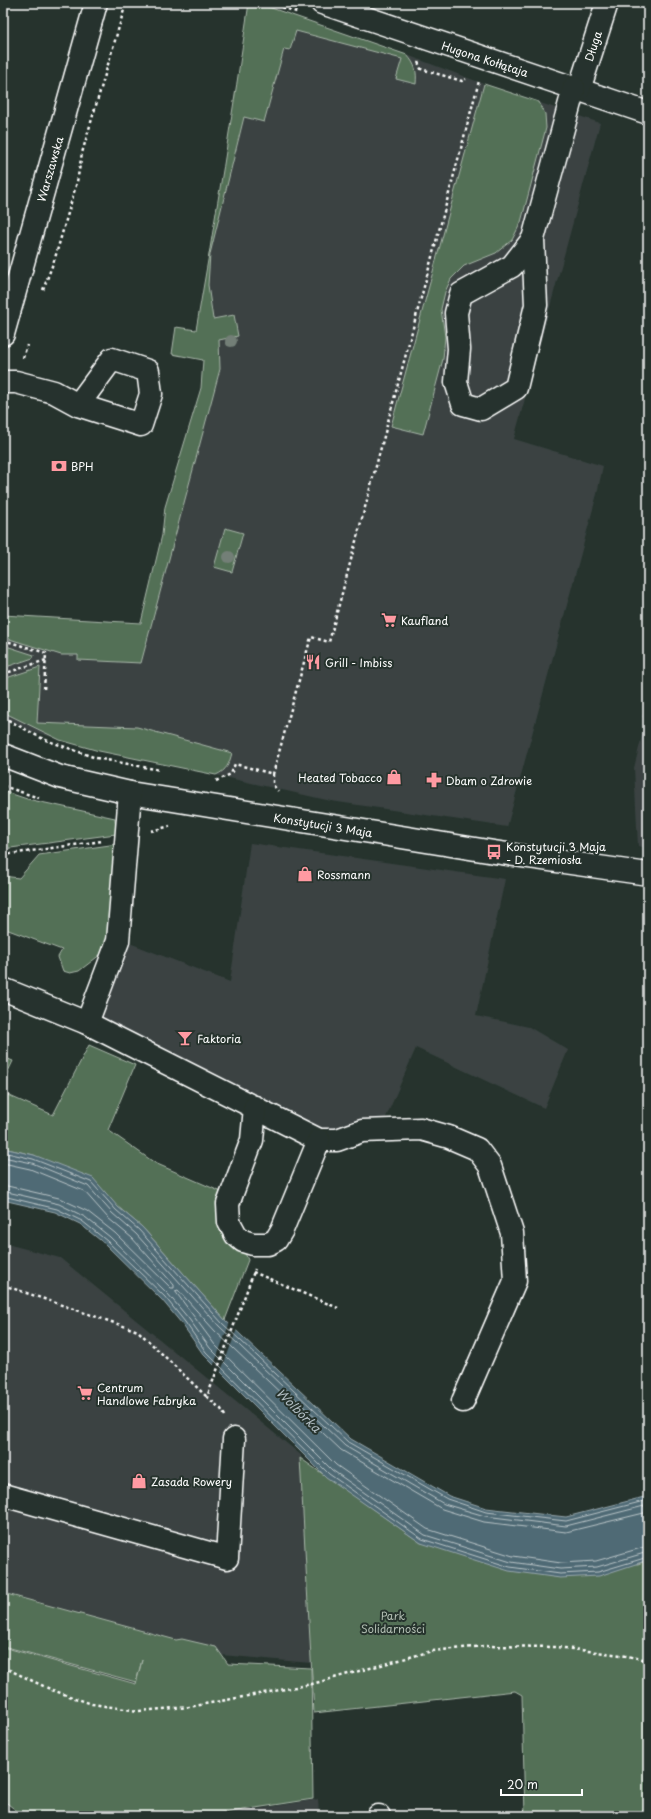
<svg xmlns="http://www.w3.org/2000/svg" width="651" height="1819" viewBox="0 0 651 1819" font-family="'Playpen Sans',sans-serif">
<style>
.built{fill:#3a4342}
.green{fill:#536f56;stroke:#a9b7aa}
.water{fill:#506b75;stroke:#96a6ac}
.pier{fill:#26332d}
.lines{fill:none;stroke-linecap:round;stroke-linejoin:round}
.shore{stroke:#b9c4c8;stroke-width:1}
.minor-casing{stroke:#fff;stroke-width:25}
.major-casing{stroke:#fff;stroke-width:25}
.path{stroke:#fff;stroke-width:2.5;stroke-dasharray:3 3;stroke-linecap:butt}
.minor{stroke:#26332d;stroke-width:22}
.major{stroke:#26332d;stroke-width:22}
.tree{fill:#737f77}
.labels{text-anchor:middle;dominant-baseline:central;stroke-width:4;stroke-linejoin:round;paint-order:stroke}
.street-label{font-size:11px;fill:#fff;stroke:#26332d}
.poi-label{font-size:11px;fill:#fff;stroke:#26332d;text-anchor:start}
.park-label{font-size:11px;fill:#b2beb3;stroke:#26332d}
.water-label{font-size:12px;font-style:italic;fill:#b0bcc1;stroke:#26332d}
</style>
<rect width="100%" height="100%" fill="#26332d"/>
<filter id="ink" filterUnits="userSpaceOnUse"><feTurbulence type="fractalNoise" baseFrequency=".025" numOctaves="2"/><feDisplacementMap in="SourceGraphic" scale="8" xChannelSelector="R" yChannelSelector="G"/><feConvolveMatrix kernelMatrix="1 2 1 2 8 2 1 2 1" color-interpolation-filters="sRGB"/></filter>
<g filter="url(#ink)">
<g class="built">
<path d="M 249,3 L 257,3 L 407,55 L 484,84 L 600,123 L 514,439 L 603,466 L 597,494 L 507,827 L 331,801 L 216,775 L 99,751 L 28,730 L 3,716 L 3,615 L 141,623 L 162,535 L 165,507 L 201,388 L 203,360 L 172,354 L 176,327 L 196,330 L 219,203 Z"/>
<path d="M 648,700 L 648,848 L 638,846 L 634,768 L 646,719 L 642,717 Z"/>
<path d="M 250,843 L 505,879 L 476,1016 L 529,1027 L 568,1050 L 544,1108 L 416,1048 L 377,1138 L 321,1134 L 92,1036 L 127,942 L 230,982 Z"/>
<path d="M 3,1243 L 60,1258 L 301,1455 L 311,1663 L 186,1652 L 3,1600 Z"/>
<path d="M 318,1799 L 319,1816 L 219,1816 Z"/>
</g>
<g class="green">
<path d="M 249,3 L 257,3 L 407,55 C 416,65 417,72 416,84 L 396,79 L 402,59 L 296,31 L 290,50 L 284,49 L 264,122 L 244,117 L 210,254 L 208,285 L 213,319 L 234,315 L 238,336 L 219,340 L 220,369 L 141,663 L 78,660 L 78,655 L 61,655 L 3,637 L 3,615 L 141,623 L 162,535 L 165,507 L 201,388 L 203,360 L 172,354 L 176,327 L 196,330 C 215,221 233,112 249,3 Z"/>
<path d="M 484,84 L 539,102 L 545,114 L 546,128 L 521,222 L 512,240 L 496,253 L 464,266 L 451,279 L 445,292 L 441,309 L 445,337 L 443,359 L 423,434 L 391,426 Z"/>
<path d="M 225,528 L 243,533 L 232,572 L 214,567 Z"/>
<path d="M 3,645 L 34,655 L 33,658 L 3,668 Z"/>
<path d="M 40,667 L 37,723 L 137,727 L 232,753 C 229,764 227,770 216,775 L 99,751 L 60,740 L 3,712 L 3,679 Z"/>
<path d="M 3,791 L 27,799 L 115,818 L 116,834 L 3,849 Z"/>
<path d="M 117,844 L 113,929 L 105,951 L 79,971 L 70,973 L 63,971 L 58,957 L 62,950 L 3,928 L 3,876 L 19,878 L 39,855 Z"/>
<path d="M 89,1045 L 135,1065 L 108,1130 L 155,1163 L 226,1194 L 242,1246 L 248,1260 L 225,1320 L 142,1227 L 118,1207 L 34,1155 L 3,1148 L 3,1093 L 53,1115 Z"/>
<path d="M 3,1057 L 13,1061 L 3,1082 Z"/>
<path d="M 300,1458 L 421,1543 L 638,1564 L 648,1560 L 648,1816 L 525,1816 L 522,1695 L 515,1691 L 314,1713 Z"/>
<path d="M 3,1593 L 176,1640 L 182,1639 L 216,1647 L 228,1664 L 311,1668 L 313,1799 L 204,1816 L 23,1816 L 3,1800 L 3,1647 L 136,1684 L 142,1660 L 136,1682 L 3,1646 Z"/>
</g>
<path class="water" d="M 3,1148 L 34,1155 L 93,1178 L 118,1207 L 142,1227 L 225,1320 L 351,1439 L 449,1496 L 486,1508 L 566,1517 L 648,1496 L 648,1560 L 599,1576 L 560,1578 L 509,1571 L 421,1543 L 326,1477 L 203,1354 L 182,1324 L 162,1300 L 105,1244 L 80,1224 L 55,1212 L 3,1200 Z"/>
<path class="pier" d="M 230,1322 L 237,1329 L 220,1374 L 213,1367 Z"/>
<g class="lines">
<g class="shore">
<path d="M 3,1152 L 33,1159 L 91,1182 L 116,1210 L 139,1230 L 222,1323 L 348,1442 L 447,1499 L 486,1512 L 566,1521 L 648,1500"/>
<path d="M 3,1157 L 32,1163 L 88,1186 L 112,1213 L 136,1234 L 219,1326 L 345,1446 L 444,1504 L 485,1516 L 566,1526 L 648,1505"/>
<path d="M 3,1163 L 30,1169 L 84,1191 L 108,1218 L 132,1238 L 174,1285 L 174,1288 L 171,1288 L 115,1233 L 87,1211 L 59,1198 L 3,1185"/>
<path d="M 3,1191 L 59,1204 L 85,1217 L 110,1237 L 168,1294 L 189,1319 L 210,1348 L 332,1470 L 425,1535 L 511,1562 L 560,1569 L 597,1567 L 648,1552"/>
<path d="M 3,1196 L 57,1209 L 82,1221 L 107,1241 L 165,1297 L 185,1322 L 206,1352 L 329,1474 L 422,1539 L 510,1567 L 560,1574 L 598,1572 L 648,1557"/>
<path d="M 648,1512 L 566,1532 L 484,1522 L 442,1509 L 341,1450 L 215,1331 L 178,1290 L 175,1291 L 215,1345 L 336,1465 L 427,1529 L 513,1556 L 561,1563 L 596,1561 L 648,1546"/>
</g>
<defs>
<g id="minor">
<path d="M 322,3 L 648,113"/>
<path d="M 579,90 L 607,3"/>
<path d="M 533,239 L 512,266 L 461,294 L 456,313 L 459,349 L 456,382 L 463,404 L 481,409 L 516,388 L 536,305 L 533,239 L 574,88"/>
<path d="M 3,382 L 16,382 L 54,392 L 78,405 L 141,425 L 151,394 L 148,371 L 112,359 L 78,405"/>
<path d="M 3,755 L 60,777 L 130,793 L 494,852 L 648,874"/>
<path d="M 3,989 L 87,1023 L 319,1140 L 337,1140 L 362,1131 L 421,1129 L 449,1137 L 477,1149 L 490,1166 L 512,1233 L 515,1281 L 463,1401"/>
<path d="M 87,1023 L 118,941 L 130,793"/>
<path d="M 255,1107 L 252,1140 L 228,1204 L 229,1222 L 236,1235 L 243,1241 L 253,1244 L 268,1244 L 276,1240 L 282,1230 L 319,1140"/>
<path d="M 3,1495 L 227,1558 L 234,1439"/>
<path d="M 378,1816 L 379,1816"/>
</g>
<path id="major" d="M 3,334 L 96,3"/>
</defs>
<use href="#minor" class="minor-casing"/>
<use href="#major" class="major-casing"/>
<g class="path">
<path d="M 271,3 L 299,13"/>
<path d="M 418,62 L 421,69 L 462,81 L 466,79"/>
<path d="M 43,290 L 55,258 L 77,182 L 82,153 L 126,3"/>
<path d="M 23,358 L 27,345"/>
<path d="M 3,428 L 9,407"/>
<path d="M 3,640 L 46,653 L 44,691"/>
<path d="M 3,674 L 46,660"/>
<path d="M 3,717 L 43,739 L 96,758 L 160,770"/>
<path d="M 273,774 L 273,785 L 278,791"/>
<path d="M 216,781 L 231,774 L 235,764 L 273,774 L 311,637 L 329,642 L 479,81"/>
<path d="M 3,786 L 39,798"/>
<path d="M 151,831 L 170,826"/>
<path d="M 3,855 L 102,841"/>
<path d="M 253,1272 L 338,1308"/>
<path d="M 3,1285 L 138,1331 L 207,1397"/>
<path d="M 225,1416 L 221,1409 L 207,1397 L 255,1269"/>
<path d="M 3,1667 L 52,1690 L 92,1704 L 138,1711 L 189,1707 L 312,1684 L 432,1651 L 484,1646 L 556,1647 L 621,1655 L 648,1660"/>
</g>
<use href="#minor" class="minor"/>
<use href="#major" class="major"/>
</g>
<g class="tree">
<circle cx="231" cy="341" r="6"/>
<circle cx="229" cy="557" r="6"/>
</g>
</g>
<defs>
<symbol id="bank-bare" viewBox="-9 -9 18 18"><path d="M-6-4H6V4H-6ZM0-2.3a2.3 2.3 0 1 0 0 4.6a2.3 2.3 0 1 0 0-4.6Z" fill="#ff9aa2" stroke="#26332d" stroke-width="2.5" paint-order="stroke"/></symbol>
<symbol id="supermarket-bare" viewBox="-9 -9 18 18"><path d="M-6-5.5h2.5l.6 2H6L4.5 2H-2.5L-4.4-4H-6ZM-1.5 3.2a1.3 1.3 0 1 0 .1 0ZM3 3.2a1.3 1.3 0 1 0 .1 0Z" fill="#ff9aa2" stroke="#26332d" stroke-width="2.5" paint-order="stroke"/></symbol>
<symbol id="restaurant-bare" viewBox="-9 -9 18 18"><path d="M-5-6h1v4h1v-4h1v4h1v-4h1v5L-1.5 .5V6h-2V.5L-5-1ZM5-6V6H3V1.5H1.5Q1.5-4 5-6Z" fill="#ff9aa2" stroke="#26332d" stroke-width="2.5" paint-order="stroke"/></symbol>
<symbol id="shop-bare" viewBox="-9 -9 18 18"><path d="M-5-2.5h2.3a2.7 3.5 0 0 1 5.4 0H5L5.5 6h-11ZM-1.5-2.5h3a1.5 2.3 0 0 0-3 0Z" fill="#ff9aa2" stroke="#26332d" stroke-width="2.5" paint-order="stroke"/></symbol>
<symbol id="pharmacy-bare" viewBox="-9 -9 18 18"><path d="M-2-6h4v4h4v4h-4v4h-4v-4h-4v-4h4Z" fill="#ff9aa2" stroke="#26332d" stroke-width="2.5" paint-order="stroke"/></symbol>
<symbol id="bus-bare" viewBox="-9 -9 18 18"><path d="M-5-6H5V4H4V6H2V4H-2V6H-4V4H-5ZM-3.5-4V0h7V-4ZM-3.5 1.2v1.5H-2V1.2ZM2 1.2v1.5H3.5V1.2Z" fill="#ff9aa2" stroke="#26332d" stroke-width="2.5" paint-order="stroke"/></symbol>
<symbol id="bar-bare" viewBox="-9 -9 18 18"><path d="M-6-5H6L.8 .8V4.5H3.5V6h-7V4.5H-.8V.8Z" fill="#ff9aa2" stroke="#26332d" stroke-width="2.5" paint-order="stroke"/></symbol>
</defs>
<g fill-rule="evenodd">
<use href="#bank-bare" x="48" y="455" width="22" height="22"/>
<use href="#supermarket-bare" x="378" y="609" width="22" height="22"/>
<use href="#restaurant-bare" x="302" y="651" width="22" height="22"/>
<use href="#shop-bare" x="383" y="766" width="22" height="22"/>
<use href="#pharmacy-bare" x="423" y="769" width="22" height="22"/>
<use href="#bus-bare" x="483" y="841" width="22" height="22"/>
<use href="#shop-bare" x="294" y="863" width="22" height="22"/>
<use href="#bar-bare" x="174" y="1027" width="22" height="22"/>
<use href="#supermarket-bare" x="74" y="1382" width="22" height="22"/>
<use href="#shop-bare" x="128" y="1470" width="22" height="22"/>
</g>
<g class="labels">
<g class="street-label">
<text transform="translate(593 46) rotate(-72)">Długa</text>
<text transform="translate(485 59) rotate(18)">Hugona Kołłątaja</text>
<text transform="translate(50 169) rotate(-74)">Warszawska</text>
<text transform="translate(323 825) rotate(9)">Konstytucji 3 Maja</text>
</g>
<g class="poi-label">
<text x="71" y="466">BPH</text>
<text x="401" y="620">Kaufland</text>
<text x="325" y="662">Grill - Imbiss</text>
<text x="382" y="777" text-anchor="end">Heated Tobacco</text>
<text x="446" y="780">Dbam o Zdrowie</text>
<text x="506" y="846">Konstytucji 3 Maja<tspan x="506" dy="13">- D. Rzemiosła</tspan></text>
<text x="317" y="874">Rossmann</text>
<text x="197" y="1038">Faktoria</text>
<text x="97" y="1387">Centrum<tspan x="97" dy="13">Handlowe Fabryka</tspan></text>
<text x="151" y="1481">Zasada Rowery</text>
</g>
<g class="park-label">
<text x="393" y="1615">Park<tspan x="393" dy="13">Solidarności</tspan></text>
</g>
<g class="water-label">
<text transform="translate(299 1410) rotate(45)">Wolbórka</text>
</g>
</g>
<rect width="651" height="1819" fill="none" stroke="#26332d" stroke-width="16"/>
<rect x="8" y="8" width="635" height="1803" fill="none" stroke="#fff" stroke-width="1.5" filter="url(#ink)"/>
<path d="M501 1789v6h81v-6" fill="none" stroke="#ffffff" stroke-width="2"/>
<text x="507" y="1789" font-size="12" fill="#ffffff" stroke="#26332d" stroke-width="3" paint-order="stroke">20 m</text>
</svg>
